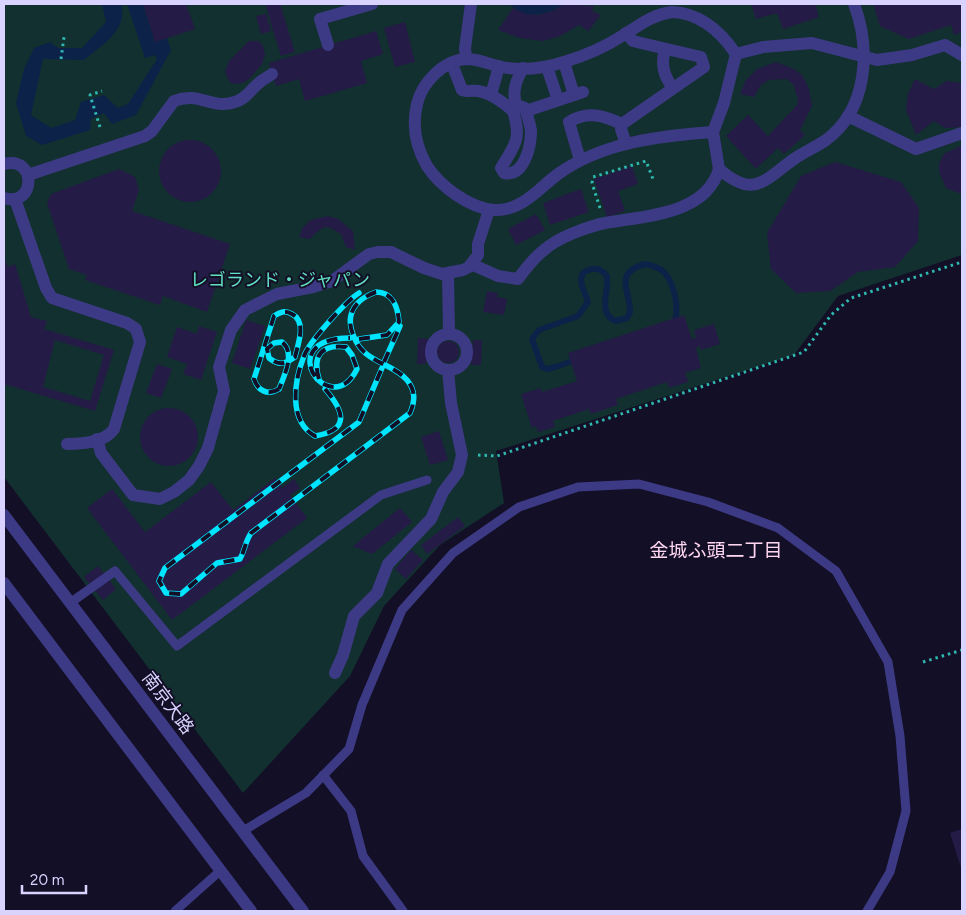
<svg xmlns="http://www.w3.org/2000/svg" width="966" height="915" viewBox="0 0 966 915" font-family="Figtree,'Noto Sans JP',sans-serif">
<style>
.green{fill:#12302f}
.water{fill:#0c2248}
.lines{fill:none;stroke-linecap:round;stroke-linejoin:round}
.stream{stroke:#0c2248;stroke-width:6}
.building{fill:#241b47;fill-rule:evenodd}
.path{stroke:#2fb8b0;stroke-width:3;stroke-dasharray:2.5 4;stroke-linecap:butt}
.service{stroke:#3d3a85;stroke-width:9}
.pedestrian{stroke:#3d3a85;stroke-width:12}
.tertiary{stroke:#3d3a85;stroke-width:12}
.rail-casing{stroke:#00e5ff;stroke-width:5.5}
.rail{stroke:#130f26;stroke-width:4;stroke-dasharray:11;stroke-linecap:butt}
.labels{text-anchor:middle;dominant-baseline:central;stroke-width:4;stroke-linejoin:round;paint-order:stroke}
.park-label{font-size:18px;fill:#5fe0c0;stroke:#130f26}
.street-label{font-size:18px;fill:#d9d4ff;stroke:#130f26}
.neighbourhood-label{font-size:19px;fill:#ffd6f0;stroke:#130f26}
</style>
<rect width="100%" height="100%" fill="#130f26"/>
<path class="green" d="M 4,4 L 962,4 L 962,255 L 838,296 L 794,355 L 496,451 L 504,503 L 440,545 L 384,606 L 350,676 L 243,793 L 4,477 Z"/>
<g class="water">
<path d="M 102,4 L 121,4 C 129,29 101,46 84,60 L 43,59 L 31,115 L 51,128 L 75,120 L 81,102 L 104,95 L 118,108 L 128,104 L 157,59 L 155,55 L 145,58 L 127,4 L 143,4 L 155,42 L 167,38 L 171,50 L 136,115 L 112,124 L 104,113 L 91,119 L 90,130 L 42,145 L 26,136 L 16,103 L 24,69 L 34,48 L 50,42 L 58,48 L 82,48 L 106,22 Z"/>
<path d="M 509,4 L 564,4 C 546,16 526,20 509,4 Z"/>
</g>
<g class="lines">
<path class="stream" d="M 645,264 C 651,265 659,268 664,272 C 674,283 683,316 670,328 L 555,367 L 547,369 L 542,367 L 532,339 L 539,330 L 578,316 L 588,302 C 585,291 578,284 583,273 C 593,267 600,267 607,276 C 609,292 597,314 616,321 L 627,318 L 630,312 C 631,293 612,273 645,264 Z"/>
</g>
<g class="building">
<path d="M 143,4 L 186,4 L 195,29 L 155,42 Z"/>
<path d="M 265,4 L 280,4 L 295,52 L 281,56 Z"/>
<path d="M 564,4 L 594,6 L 592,11 L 601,15 L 588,31 L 579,25 L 560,36 L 543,41 L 520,38 L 498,30 L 513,8 L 526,14 L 539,15 L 553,11 Z"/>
<path d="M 751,4 L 815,4 L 819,17 L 783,29 L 777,13 L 756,19 Z"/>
<path d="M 873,4 L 962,4 L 962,32 L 954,35 L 951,25 L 909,39 L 880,26 Z"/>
<path d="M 266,14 L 271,31 L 261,34 L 256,16 Z"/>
<path d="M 405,22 L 415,62 L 395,67 L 384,28 Z"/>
<path d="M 376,31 L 383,54 L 361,61 L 367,83 L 305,101 L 299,79 L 276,86 L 269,63 Z"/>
<path d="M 249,41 L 259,41 L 263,46 L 265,54 L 262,64 L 249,79 L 243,83 L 234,84 L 230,83 L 225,72 L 229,61 Z"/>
<path d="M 776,62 L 794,69 L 802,75 L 809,89 L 812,106 L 800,130 L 805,135 L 784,154 L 778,148 L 756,169 L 726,136 L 748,115 L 768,136 L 797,105 L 798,99 L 793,84 L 786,79 L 768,80 L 760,86 L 754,97 L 740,94 L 746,80 L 757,69 Z"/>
<path d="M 915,79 L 934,89 L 947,81 L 962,83 L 962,127 L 945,128 L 934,121 L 916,135 L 906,110 L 908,94 Z"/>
<circle cx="190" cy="171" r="31"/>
<path d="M 962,145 L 962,194 L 946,188 L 939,172 L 939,163 L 944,154 Z"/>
<path d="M 835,162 L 901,182 L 919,208 L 918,241 L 895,267 L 858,272 L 830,291 L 796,293 L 771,269 L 767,233 L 801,176 Z"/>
<path d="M 632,166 L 638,184 L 618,191 L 625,211 L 607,217 L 594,179 Z"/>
<path d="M 119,169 L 135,177 L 139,190 L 132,211 L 230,244 L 207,312 L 163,296 L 160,305 L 85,280 L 87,275 L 69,269 L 47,203 L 51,194 Z"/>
<path d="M 581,189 L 589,212 L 550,225 L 543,203 Z"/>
<path d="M 536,214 L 545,230 L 516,245 L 508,229 Z"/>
<path d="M 328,216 L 338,219 L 353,231 L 355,250 L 346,247 L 341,234 L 331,228 L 325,227 L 318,231 L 310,239 L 299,237 L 303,227 L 311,220 Z"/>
<path d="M 4,259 L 8,267 L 15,264 L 31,317 L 47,321 L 44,329 L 114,350 L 95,411 L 4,384 ZM 55,340 L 104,355 L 90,401 L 43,387 Z"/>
<path d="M 487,291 L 498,293 L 497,297 L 507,299 L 504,315 L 483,312 Z"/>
<path d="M 684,315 L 692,339 L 696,338 L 694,330 L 714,324 L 720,344 L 701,350 L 700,346 L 696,348 L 701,368 L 685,373 L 688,382 L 669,388 L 667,382 L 616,399 L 618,405 L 591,414 L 589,409 L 553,421 L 555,427 L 538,432 L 536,426 L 532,428 L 521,394 L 541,388 L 542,392 L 577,381 L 568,353 Z"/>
<path d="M 246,320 L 265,326 L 250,369 L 232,363 Z"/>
<path d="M 199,326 L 217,332 L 201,380 L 183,374 L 187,364 L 167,357 L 177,327 L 197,334 Z"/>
<path d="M 418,338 L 428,339 L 426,364 L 417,364 Z"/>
<path d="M 473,340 L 482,340 L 481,365 L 471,365 Z"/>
<circle cx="448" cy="352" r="11"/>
<path d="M 157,364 L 172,369 L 161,398 L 146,393 Z"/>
<circle cx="169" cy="437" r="29"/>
<path d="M 439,431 L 448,460 L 430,465 L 421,437 Z"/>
<path d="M 275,478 L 282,488 L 294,479 L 300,488 L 290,495 L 307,518 L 172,620 L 87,508 L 112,489 L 145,532 L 211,482 L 233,510 Z"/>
<path d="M 400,508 L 412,522 L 372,554 L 353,546 Z"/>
<path d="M 458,517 L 465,526 L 427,554 L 421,545 Z"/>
<path d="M 411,550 L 423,560 L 406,579 L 395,569 Z"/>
<path d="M 98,566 L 116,589 L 103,600 L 84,577 Z"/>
<path d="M 962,829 L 962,871 L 950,833 Z"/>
</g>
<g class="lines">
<g class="path">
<path d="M 61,59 L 64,37"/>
<path d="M 100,127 L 90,95 L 102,91"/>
<path d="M 600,208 L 592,183 L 593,177 L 646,161 L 653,179"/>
<path d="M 478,455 L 497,456 L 804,352 L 831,315 L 851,298 L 962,262"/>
<path d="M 923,662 L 962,650"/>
</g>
<g class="service">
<path d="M 70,603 L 115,571 L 177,646 L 381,495 L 427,480"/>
<path d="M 323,775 L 351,811 L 363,856 L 403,911"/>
<path d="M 243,831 L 306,793 L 349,749 L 362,705 L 402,610 L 453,553 L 519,507 L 578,487 L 639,484 L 708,502 L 778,528 L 836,571 L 888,662 L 900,736 L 906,811 L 890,872 L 867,911"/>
<path d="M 175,911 L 220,871"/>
</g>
<g class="pedestrian">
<path d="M 672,12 C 700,13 721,32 736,54 L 724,103 L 713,132 C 660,136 603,142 558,174 C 539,188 521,212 494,210 C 469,208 440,186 427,166 C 416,147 412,125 417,104 C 422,83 443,60 467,59 C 477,59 487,63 497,66 C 519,71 542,69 564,62 C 584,56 605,47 622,36 C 640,25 651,15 672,12 Z"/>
<path d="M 626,33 L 633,41 L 641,43 L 701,57 L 704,67 L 622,124 L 621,129 L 626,144"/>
<path d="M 328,45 L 320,19 L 372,4"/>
<path d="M 665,49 C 661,64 663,75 673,88"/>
<path d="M 736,54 L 763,47 L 812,43 L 877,60 L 912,55 L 945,45 L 962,55"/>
<path d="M 466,59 L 465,48 L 471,4"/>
<path d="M 564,62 L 574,95"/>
<path d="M 452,64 L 462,90 C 468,92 472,90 478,91 C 491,93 503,102 513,111"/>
<path d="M 547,67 L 558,100"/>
<path d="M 491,95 L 499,66"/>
<path d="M 516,105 L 513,111 C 522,139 515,145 501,168 L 504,173 C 524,177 531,147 531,131 C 530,123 527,115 525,108 L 516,105 C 512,90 516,81 523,68"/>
<path d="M 526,111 L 583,92"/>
<path d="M 848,116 L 916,149 L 962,133"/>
<path d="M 580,160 L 569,122 C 588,110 604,116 622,124"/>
<path d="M 4,164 C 37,155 36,208 4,198"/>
<path d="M 719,169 C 754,199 763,181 794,159 C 804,152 816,147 826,140 C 868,109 871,49 854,4"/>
<path d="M 28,175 L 145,136 L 152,131 L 174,101 C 200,91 211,110 235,102 C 246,99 250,90 259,83 C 263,79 268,77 272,74"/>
<path d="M 15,199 L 46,288 L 52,298 L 127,323 L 136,329 L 140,342 L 114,429 C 104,443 82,444 67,444"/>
<path d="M 471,264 L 498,276 L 518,279 C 529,264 539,252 555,242 C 569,234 590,226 605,223 C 644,216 706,215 719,169 L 713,132"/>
<path d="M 448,273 L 449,334"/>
<circle cx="449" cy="352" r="18"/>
<path d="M 97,439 L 101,453 L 133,495 L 160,499 L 174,492 L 189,480 L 199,466 L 208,448 L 224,391 L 219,367 L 231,330 L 245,310 L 277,294 L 313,287 L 332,281 L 369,254 L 378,252 L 391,252 L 424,268 L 442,274 L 463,270 L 469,267 L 478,255 L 478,244 L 489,210"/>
<path d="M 335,673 L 343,655 L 354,616 L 377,593 L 388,564 L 431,519 L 443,492 L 458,472 L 462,455 L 451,403 L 448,370"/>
</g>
<g class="tertiary">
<path d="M 4,515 L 303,911"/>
<path d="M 4,583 L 251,911"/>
</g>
<defs>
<g id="rail">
<path d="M 359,339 L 387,335 L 399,322 C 398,308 393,292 376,292 C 365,296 354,303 351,315 C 349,323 351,330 354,337 C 364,363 391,362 407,380 C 416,391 415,401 410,413 L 251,533 C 245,542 245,550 240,559 L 217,563 L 181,594 L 166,593 L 159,581 L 165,568 L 359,422 L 382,368"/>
<path d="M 384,362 L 400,326"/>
<path d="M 319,379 C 312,356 321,344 346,347 L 352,355 L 357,369 C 330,423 270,338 350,338"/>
<path d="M 279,389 C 268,396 258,391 254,379 L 274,316 C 280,312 285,310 292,314 C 307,322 298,344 295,357 C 285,364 279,366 269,358 L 267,349 L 274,343 L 282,342 C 296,353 284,376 279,389"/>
<path d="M 325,389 C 344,411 351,430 315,436 C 288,421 294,381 304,356 C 309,342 346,301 359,293"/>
</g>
</defs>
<use href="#rail" class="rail-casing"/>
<use href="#rail" class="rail"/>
</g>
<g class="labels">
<g class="park-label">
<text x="280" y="280">レゴランド・ジャパン</text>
</g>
<g class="street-label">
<text transform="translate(168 703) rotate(53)">南京大路</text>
</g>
<g class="neighbourhood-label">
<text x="716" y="550">金城ふ頭二丁目</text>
</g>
</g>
<rect width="966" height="915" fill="none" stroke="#d9d4ff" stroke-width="10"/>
<path d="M22 885v8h64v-8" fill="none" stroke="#d9d4ff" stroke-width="2.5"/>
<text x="30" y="885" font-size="15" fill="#d9d4ff" stroke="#130f26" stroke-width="4" paint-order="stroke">20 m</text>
</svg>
